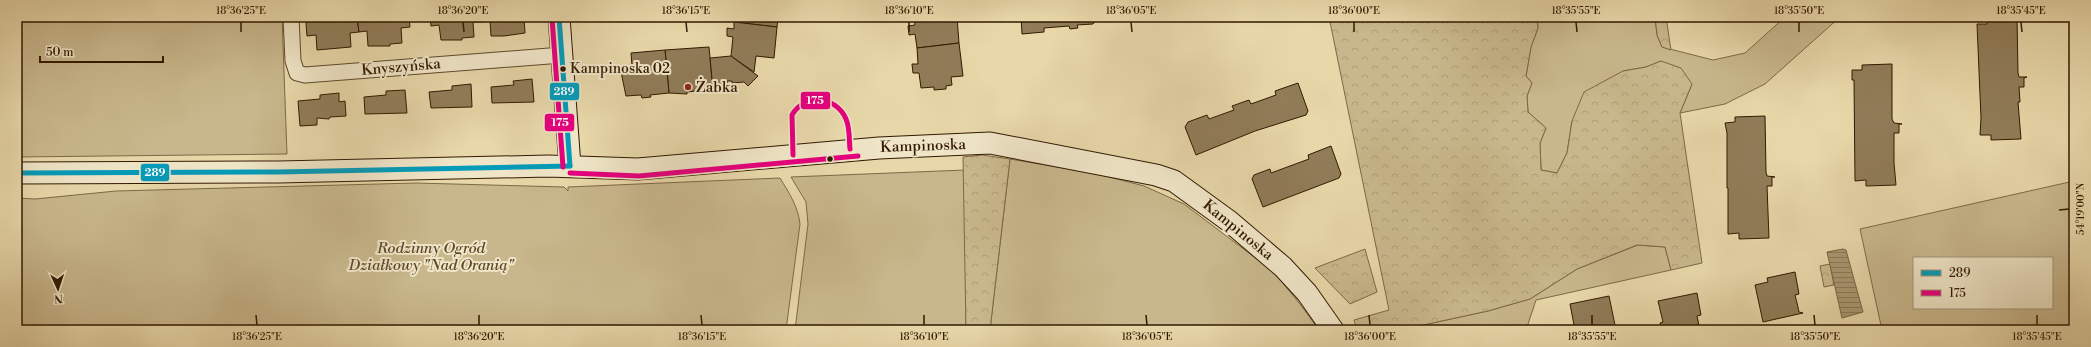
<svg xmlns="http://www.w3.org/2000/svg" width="2091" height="347" viewBox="0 0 2091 347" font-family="'Libre Bodoni',serif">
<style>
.green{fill:#c8b78c;stroke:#7d6846;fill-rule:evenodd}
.forest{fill:url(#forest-crowns);stroke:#7d6846}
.water{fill:url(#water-rules);stroke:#796443}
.building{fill:#907c58;stroke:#321900}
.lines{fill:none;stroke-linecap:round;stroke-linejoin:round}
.street-casing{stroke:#5f482a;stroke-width:17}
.secondary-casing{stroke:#321900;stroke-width:23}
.street{stroke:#efe5c7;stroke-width:15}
.secondary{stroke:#efe5c7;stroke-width:21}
.bus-1-casing{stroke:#efe5c7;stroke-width:8}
.bus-2-casing{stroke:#efe5c7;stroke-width:8}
.bus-1{stroke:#059bb9;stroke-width:5}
.bus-2{stroke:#e5007d;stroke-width:5}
.ticks{fill:none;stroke:#321900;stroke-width:1.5}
.bus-dot{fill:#321900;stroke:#efe5c7;stroke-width:1.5}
.poi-dot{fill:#8f2418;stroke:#efe5c7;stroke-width:1.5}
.labels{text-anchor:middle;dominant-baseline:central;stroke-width:4;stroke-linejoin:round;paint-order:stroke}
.bus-label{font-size:14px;fill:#321900;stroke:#efe5c7;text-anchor:start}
.street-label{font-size:15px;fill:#321900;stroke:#efe5c7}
.poi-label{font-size:15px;fill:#321900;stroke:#efe5c7;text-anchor:start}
.park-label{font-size:15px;font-style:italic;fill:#5f482a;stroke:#efe5c7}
.line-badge{stroke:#efe5c7;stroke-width:1.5}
.badge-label{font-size:11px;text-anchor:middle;font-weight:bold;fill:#fff}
.neatline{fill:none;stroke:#321900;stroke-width:1.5}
.ticks-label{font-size:10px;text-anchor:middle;fill:#321900}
</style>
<defs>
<pattern id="forest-crowns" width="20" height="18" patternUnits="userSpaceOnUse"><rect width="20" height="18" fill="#c8b78c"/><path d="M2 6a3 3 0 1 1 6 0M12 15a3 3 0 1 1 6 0" fill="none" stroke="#ac9d77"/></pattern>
<pattern id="water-rules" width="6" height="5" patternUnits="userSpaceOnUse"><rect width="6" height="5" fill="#a99670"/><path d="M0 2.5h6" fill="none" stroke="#8a7a5a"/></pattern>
</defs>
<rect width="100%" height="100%" fill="#e7d7a9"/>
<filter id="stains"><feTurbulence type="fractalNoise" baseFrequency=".005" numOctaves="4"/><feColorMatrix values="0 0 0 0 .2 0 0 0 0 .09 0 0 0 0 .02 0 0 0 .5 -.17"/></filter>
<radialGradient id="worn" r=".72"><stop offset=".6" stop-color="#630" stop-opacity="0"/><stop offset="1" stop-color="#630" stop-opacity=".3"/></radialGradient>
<g class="green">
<path d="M 17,17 L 282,17 L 287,154 L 17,157 Z"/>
<path d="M 1537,17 L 1655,17 L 1657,35 L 1662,47 L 1713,60 L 1745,53 L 1785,17 L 1840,17 L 1765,84 L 1725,104 L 1680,113 L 1692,84 L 1661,61 L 1646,67 L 1623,71 L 1572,121 L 1567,153 L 1557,173 L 1541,170 L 1540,143 L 1546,128 L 1528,112 L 1527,96 L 1532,83 L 1526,76 L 1531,47 L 1538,28 Z"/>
<path d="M 1010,159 L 1098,174 L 1144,186 L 1184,204 L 1274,272 L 1300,304 L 1319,330 L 990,330 Z"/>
<path d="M 965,170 L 966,330 L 795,330 L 808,224 L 806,202 L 791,177 Z"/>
<path d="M 780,178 C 789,193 798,206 800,224 L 786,330 L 17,330 L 17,198 L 35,199 L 116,191 L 416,183 L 564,187 L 568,191 L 568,187 Z"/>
<path d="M 2074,181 L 2074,330 L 1882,330 L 1860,229 ZM 1914,258 L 2052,258 L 2052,308 L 1914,308 Z"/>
<path d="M 1638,245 L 1665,247 L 1671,270 L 1536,300 L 1526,330 L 1400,330 L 1488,311 L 1530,299 L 1577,269 Z"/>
</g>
<g class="forest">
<path d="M 1329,17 L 1537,17 L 1538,28 L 1531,47 L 1526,76 L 1532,83 L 1527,96 L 1528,112 L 1546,128 L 1540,143 L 1541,170 L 1557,173 L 1567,153 L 1572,121 L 1584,92 L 1623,71 L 1646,67 L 1661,61 L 1681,68 L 1692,84 L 1680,113 L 1702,263 L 1671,270 L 1665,247 L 1637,245 L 1577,269 L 1530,299 L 1488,311 L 1400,330 L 1357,330 L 1354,320 L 1389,310 Z"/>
<path d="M 1655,17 L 1666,17 L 1671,50 L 1662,47 L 1657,35 Z"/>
<path d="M 982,155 L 1010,159 L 990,330 L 966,330 L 963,157 Z"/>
<path d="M 1365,249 L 1377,292 L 1350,304 L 1315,268 Z"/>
<path d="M 1830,264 L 1834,285 L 1824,287 L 1820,266 Z"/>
</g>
<path class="water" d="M 1843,249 L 1846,250 L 1863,312 L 1842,318 L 1827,252 Z"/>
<g class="building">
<path d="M 322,17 L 357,17 L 359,32 L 350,33 L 351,47 L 317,50 L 316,35 L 307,36 L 306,24 L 307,19 Z"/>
<path d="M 357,17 L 409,17 L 410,27 L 401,28 L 402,43 L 390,44 L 390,46 L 368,46 L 367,31 L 359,32 Z"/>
<path d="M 430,17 L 481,17 L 482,22 L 473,22 L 474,37 L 462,38 L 462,40 L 441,40 L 439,25 L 431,26 Z"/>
<path d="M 481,17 L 533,17 L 524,18 L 525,33 L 504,36 L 491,36 L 490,21 L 482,22 Z"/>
<path d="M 735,17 L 778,17 L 777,27 L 734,22 Z"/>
<path d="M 914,17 L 957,17 L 959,43 L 917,48 L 915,34 L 909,35 L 908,26 L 915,25 Z"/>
<path d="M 1021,17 L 1096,17 L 1096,20 L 1093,24 L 1077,25 L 1078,28 L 1070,29 L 1069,26 L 1044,28 L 1044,32 L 1022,34 Z"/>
<path d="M 2017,18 L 2018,73 L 2019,77 L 2027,77 L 2024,78 L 2024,87 L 2019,87 L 2020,102 L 2018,102 L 2021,139 L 1991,140 L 1991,135 L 1980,135 L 1981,118 L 1977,24 L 1987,24 L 1987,19 Z"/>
<path d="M 734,22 L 777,27 L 774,58 L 756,56 L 754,72 L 731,56 L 733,37 L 727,36 L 727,28 L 734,29 Z"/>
<path d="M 959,43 L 963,76 L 951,77 L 952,85 L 946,86 L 946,89 L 934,90 L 934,87 L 921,88 L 919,73 L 913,73 L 912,64 L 918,64 L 917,48 Z"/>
<path d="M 709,47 L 713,89 L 687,92 L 687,94 L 669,93 L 665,50 Z"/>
<path d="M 665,50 L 669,93 L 650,95 L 651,97 L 642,98 L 641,95 L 626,96 L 621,72 L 624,72 L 624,67 L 632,66 L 631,53 Z"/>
<path d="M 731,56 L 758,76 L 748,86 L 744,82 L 732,83 L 732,81 L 727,81 L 728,90 L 713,89 L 710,58 Z"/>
<path d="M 1892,64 L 1892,119 L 1894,123 L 1902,124 L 1899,124 L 1899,133 L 1894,133 L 1894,163 L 1896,185 L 1866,186 L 1866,180 L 1855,181 L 1854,80 L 1852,80 L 1852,70 L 1862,70 L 1862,65 Z"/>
<path d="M 532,79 L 534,102 L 492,103 L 491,87 L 514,85 L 513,81 Z"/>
<path d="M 1298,83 L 1308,111 L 1306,115 L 1255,131 L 1196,155 L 1185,127 L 1188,122 L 1207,115 L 1209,119 L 1234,110 L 1232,106 L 1249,100 L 1251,104 L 1276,95 L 1275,91 Z"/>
<path d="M 471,84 L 472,107 L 431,108 L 429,92 L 452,90 L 452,86 Z"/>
<path d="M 405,90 L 407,113 L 365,114 L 364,97 L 386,95 L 386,91 Z"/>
<path d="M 339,93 L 339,102 L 345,101 L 346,116 L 330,117 L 329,119 L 317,118 L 317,125 L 300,126 L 298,101 L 320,99 L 320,95 Z"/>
<path d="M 1765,116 L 1766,172 L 1767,176 L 1775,177 L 1772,177 L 1772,186 L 1767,186 L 1769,238 L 1739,239 L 1739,233 L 1728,234 L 1728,188 L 1727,188 L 1727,133 L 1725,123 L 1735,122 L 1735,117 Z"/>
<path d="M 1331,146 L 1341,174 L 1339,178 L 1263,207 L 1252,179 L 1254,175 L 1270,169 L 1271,173 L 1309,159 L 1308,155 Z"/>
<path d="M 1795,272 L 1799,294 L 1795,295 L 1797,303 L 1799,312 L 1803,313 L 1763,322 L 1755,285 L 1768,282 L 1767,278 Z"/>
<path d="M 1697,293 L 1701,315 L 1697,316 L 1700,330 L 1662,330 L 1660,323 L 1663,322 L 1658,301 Z"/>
<path d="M 1609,296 L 1616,330 L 1575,330 L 1570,304 Z"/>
</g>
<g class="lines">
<defs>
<path id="street" d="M 291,17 L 293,61 L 297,73 L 305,75 L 562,55"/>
<g id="secondary">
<path d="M 559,17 L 570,166"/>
<path d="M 17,173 L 279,172 L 548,166 L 638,169 L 879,148 L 990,143 L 1156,175 L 1174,181 L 1229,221 L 1283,267 L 1307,293 L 1333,330"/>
</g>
</defs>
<use href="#street" class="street-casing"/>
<use href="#secondary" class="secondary-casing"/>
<use href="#street" class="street"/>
<use href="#secondary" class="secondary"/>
<defs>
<g id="bus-1">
<path d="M 559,17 L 570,166"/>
<path d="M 17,173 L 279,172 L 570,166"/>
</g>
<g id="bus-2">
<path d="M 552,18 L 563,167"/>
<path d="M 793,155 L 792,115 C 805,93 836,96 846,119 C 850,128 849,140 850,149"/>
<path d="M 570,173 L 639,176 L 858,156"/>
</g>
</defs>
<use href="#bus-1" class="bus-1-casing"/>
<use href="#bus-2" class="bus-2-casing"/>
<use href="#bus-1" class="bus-1"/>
<use href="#bus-2" class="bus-2"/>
</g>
<path class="ticks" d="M 241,22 L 241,32M 463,22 L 464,32M 686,22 L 687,32M 909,22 L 909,32M 1131,22 L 1132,32M 1354,22 L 1354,32M 1576,22 L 1577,32M 1799,22 L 1799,32M 2021,22 L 2022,32M 2059,210 L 2069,209M 256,315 L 257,325M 479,315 L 479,325M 701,315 L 702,325M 924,315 L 924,325M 1146,315 L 1147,325M 1369,315 L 1370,325M 1592,315 L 1592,325M 1814,315 L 1815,325M 2037,315 L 2037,325"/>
<g class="bus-dot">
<circle cx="563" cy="69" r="3.5"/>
<circle cx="830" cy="159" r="3.5"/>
</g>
<circle class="poi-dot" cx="688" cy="87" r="4"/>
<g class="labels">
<g class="bus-label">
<text x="570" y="69">Kampinoska 02</text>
</g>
<g class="street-label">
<text transform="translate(401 67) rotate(-5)">Knyszyńska</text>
<text transform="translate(923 146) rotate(-2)">Kampinoska</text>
<text transform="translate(1238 230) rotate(39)">Kampinoska</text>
</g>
<g class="poi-label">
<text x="696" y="87">Żabka</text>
</g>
<g class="park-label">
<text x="431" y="248">Rodzinny Ogród<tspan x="431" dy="17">Działkowy "Nad Oranią"</tspan></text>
</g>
</g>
<g class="line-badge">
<rect x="549" y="82" width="31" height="19" rx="4" fill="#059bb9"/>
<rect x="800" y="91" width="31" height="19" rx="4" fill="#e5007d"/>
<rect x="544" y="113" width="31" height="19" rx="4" fill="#e5007d"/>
<rect x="140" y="163" width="30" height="19" rx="4" fill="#059bb9"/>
</g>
<g class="badge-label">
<text x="564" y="95">289</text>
<text x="815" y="104">175</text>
<text x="560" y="126">175</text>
<text x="155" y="176">289</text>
</g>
<rect width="2091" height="347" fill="none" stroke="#e7d7a9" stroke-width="44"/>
<rect x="1913" y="257" width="140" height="52" fill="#efe5c7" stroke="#a39377"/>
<rect x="1921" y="270" width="20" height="6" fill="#059bb9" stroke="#a39377"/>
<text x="1949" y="277" font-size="12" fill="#321900">289</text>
<rect x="1921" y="290" width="20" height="6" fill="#e5007d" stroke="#a39377"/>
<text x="1949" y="297" font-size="12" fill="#321900">175</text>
<g transform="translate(58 289) rotate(177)" stroke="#efe5c7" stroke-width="3" paint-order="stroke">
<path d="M0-3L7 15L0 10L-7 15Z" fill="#321900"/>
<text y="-6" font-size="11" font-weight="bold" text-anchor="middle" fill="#321900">N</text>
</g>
<path d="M40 56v6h123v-6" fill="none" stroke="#321900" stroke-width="2"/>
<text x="46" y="56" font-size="12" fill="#321900" stroke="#efe5c7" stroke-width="3" paint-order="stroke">50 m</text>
<rect x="22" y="22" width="2047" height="303" class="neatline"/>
<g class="ticks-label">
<text x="241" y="14">18°36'25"E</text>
<text x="463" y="14">18°36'20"E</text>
<text x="686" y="14">18°36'15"E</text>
<text x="909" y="14">18°36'10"E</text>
<text x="1131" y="14">18°36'05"E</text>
<text x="1354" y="14">18°36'00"E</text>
<text x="1576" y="14">18°35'55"E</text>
<text x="1799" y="14">18°35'50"E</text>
<text x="2021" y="14">18°35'45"E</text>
<text transform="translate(2080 209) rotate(-90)" y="4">54°19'00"N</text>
<text x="257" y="340">18°36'25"E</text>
<text x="479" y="340">18°36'20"E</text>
<text x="702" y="340">18°36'15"E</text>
<text x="924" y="340">18°36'10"E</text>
<text x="1147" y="340">18°36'05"E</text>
<text x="1370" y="340">18°36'00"E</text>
<text x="1592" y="340">18°35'55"E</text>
<text x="1815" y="340">18°35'50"E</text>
<text x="2037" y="340">18°35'45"E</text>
</g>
<rect width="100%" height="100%" filter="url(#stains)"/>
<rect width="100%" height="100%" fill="url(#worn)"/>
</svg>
